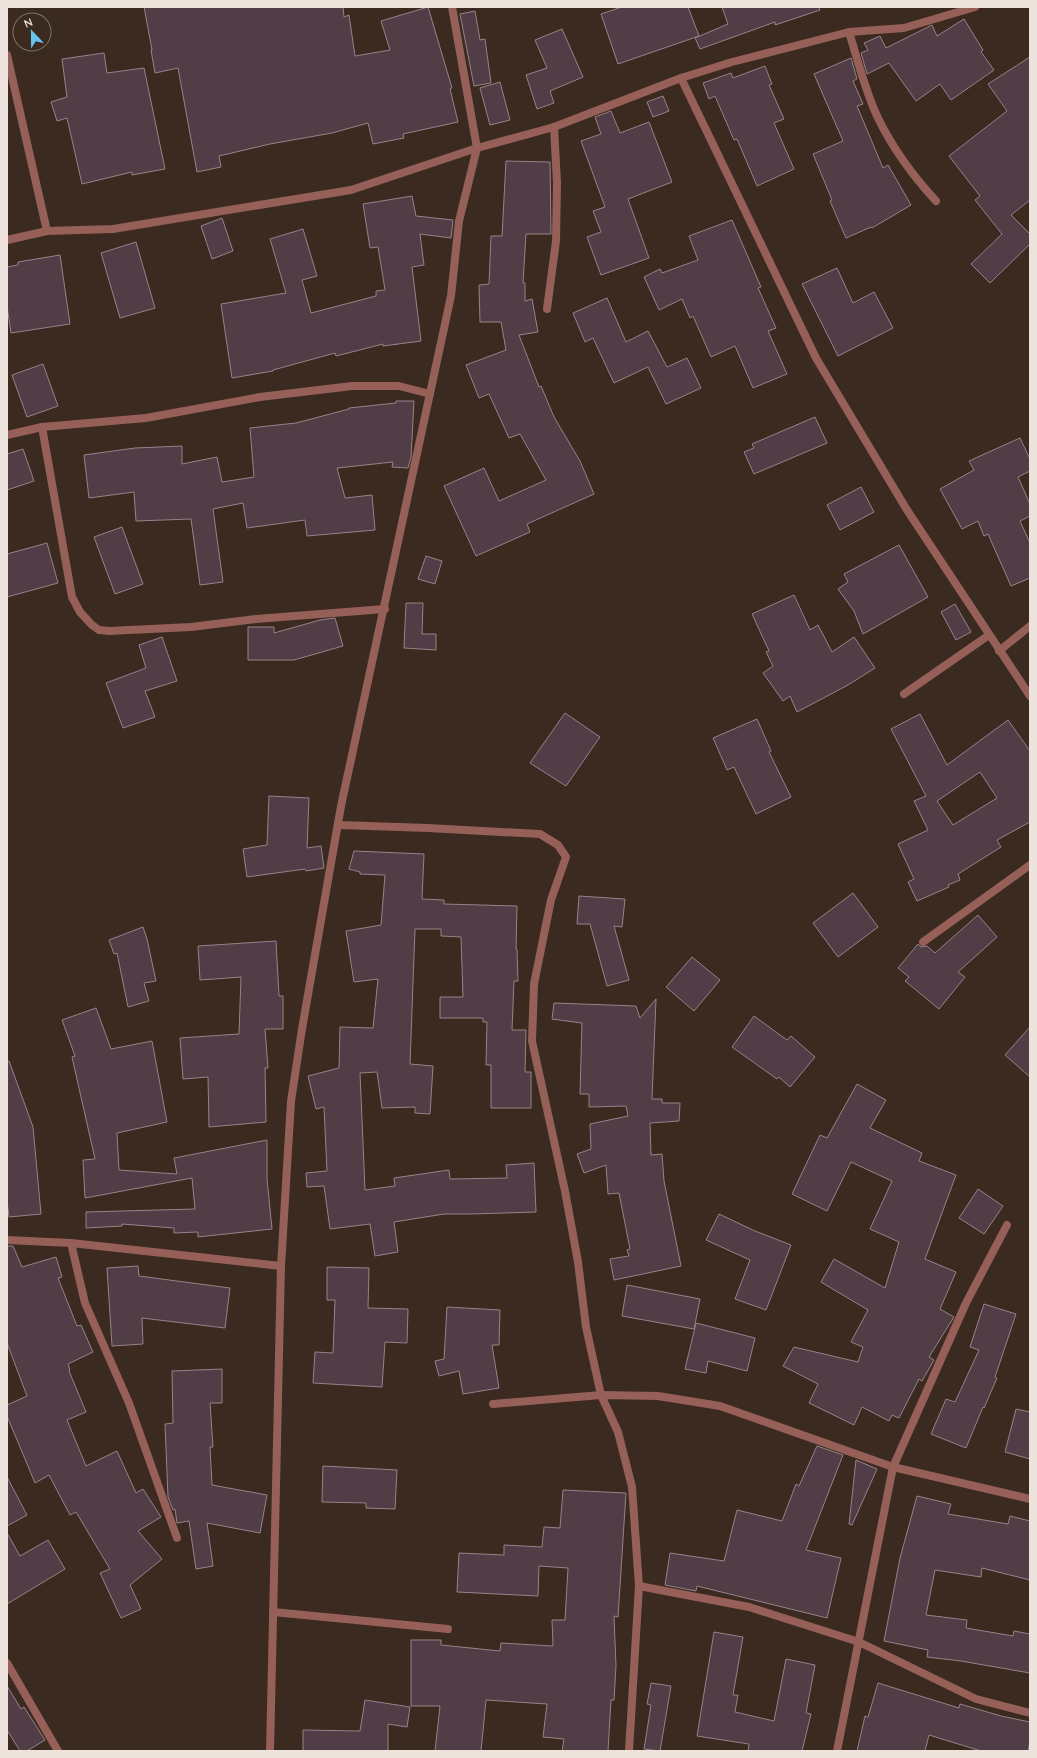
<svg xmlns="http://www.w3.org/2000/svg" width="1037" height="1758" viewBox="0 0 1037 1758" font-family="Quicksand,sans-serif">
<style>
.building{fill:#503d45;stroke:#98828b;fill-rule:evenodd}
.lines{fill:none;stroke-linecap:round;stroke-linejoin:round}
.street{stroke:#965f58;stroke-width:8}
</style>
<rect width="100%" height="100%" fill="#3a2a1f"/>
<g class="building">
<path d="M 144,7 L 343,7 L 344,17 L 349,15 L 355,56 L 390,50 L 381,21 L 428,7 L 452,88 L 450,89 L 458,122 L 403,134 L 404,138 L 373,144 L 368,123 L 332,133 L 270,144 L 219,156 L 221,167 L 197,172 L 178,68 L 155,73 L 151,50 L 152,50 Z"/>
<path d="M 622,7 L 688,7 L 699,36 L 618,64 L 601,14 Z"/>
<path d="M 722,7 L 819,7 L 820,10 L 775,25 L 775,22 L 700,49 L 695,38 L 728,24 Z"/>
<path d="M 475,11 L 480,40 L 485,39 L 491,83 L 474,86 L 460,14 Z"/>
<path d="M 964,19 L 983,50 L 981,52 L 994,70 L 951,100 L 940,84 L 916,101 L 889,63 L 867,74 L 861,53 L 868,50 L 864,43 L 880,36 L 886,48 L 932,25 L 937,36 Z"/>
<path d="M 562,29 L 583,77 L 550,91 L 554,103 L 537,109 L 526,75 L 547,68 L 535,40 Z"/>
<path d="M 104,53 L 107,73 L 144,68 L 165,169 L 132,175 L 132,172 L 82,184 L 67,118 L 57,121 L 51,102 L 67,97 L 62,59 Z"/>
<path d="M 1030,57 L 1030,200 L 1011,215 L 1030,234 L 1030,244 L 990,283 L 971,264 L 1002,234 L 975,200 L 980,196 L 949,156 L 1007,111 L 988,84 Z"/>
<path d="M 851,58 L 857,79 L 853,81 L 863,104 L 857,106 L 883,168 L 888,165 L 911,205 L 872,228 L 871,227 L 846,238 L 830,201 L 832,200 L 813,154 L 843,141 L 814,74 Z"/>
<path d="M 765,66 L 772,84 L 769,85 L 784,119 L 774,123 L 794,169 L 757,186 L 737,139 L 734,140 L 715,96 L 709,99 L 703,83 L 731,73 L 733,78 Z"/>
<path d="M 500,82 L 510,120 L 490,125 L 480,88 Z"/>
<path d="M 663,96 L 669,111 L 653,117 L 647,102 Z"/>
<path d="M 611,111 L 620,133 L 649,122 L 672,182 L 628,199 L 649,258 L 601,275 L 587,237 L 601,232 L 593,211 L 605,207 L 581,141 L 601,134 L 595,117 Z"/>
<path d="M 506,161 L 550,162 L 551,234 L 526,234 L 523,283 L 525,283 L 525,301 L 532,299 L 538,332 L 519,335 L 539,387 L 541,386 L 554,417 L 580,461 L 594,494 L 527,524 L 530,532 L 476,556 L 444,486 L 484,468 L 499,501 L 546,480 L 520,434 L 509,438 L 489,394 L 479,398 L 466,365 L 506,350 L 501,322 L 480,322 L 479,285 L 489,284 L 491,236 L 502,236 Z"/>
<path d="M 412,196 L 416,216 L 453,220 L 451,238 L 420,234 L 424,265 L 412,267 L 421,341 L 383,346 L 383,344 L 336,356 L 335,353 L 273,370 L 273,371 L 232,378 L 221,304 L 286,293 L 270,239 L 303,229 L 317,276 L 302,280 L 311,313 L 376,296 L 376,291 L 385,290 L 378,247 L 370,248 L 363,204 Z"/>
<path d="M 222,218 L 233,251 L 212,259 L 201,226 Z"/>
<path d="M 732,220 L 761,287 L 758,288 L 776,328 L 768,331 L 787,374 L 753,388 L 735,346 L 711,357 L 693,316 L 690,318 L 682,299 L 659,310 L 644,277 L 660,269 L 662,273 L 698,260 L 689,236 Z"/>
<path d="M 136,242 L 155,308 L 120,318 L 101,253 Z"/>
<path d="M 60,255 L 70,324 L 11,333 L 7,306 L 7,267 L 18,265 L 18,262 Z"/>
<path d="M 837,268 L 853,303 L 874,292 L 893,328 L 838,356 L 802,284 Z"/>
<path d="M 607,298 L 626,342 L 648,331 L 667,367 L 687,358 L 701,388 L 666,404 L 648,367 L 614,383 L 593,338 L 585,342 L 573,313 Z"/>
<path d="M 43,364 L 58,406 L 27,417 L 12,375 Z"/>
<path d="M 396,401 L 414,401 L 411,457 L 408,468 L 392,467 L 393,462 L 337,468 L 345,498 L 372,495 L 375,530 L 307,536 L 305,520 L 247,528 L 243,503 L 213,509 L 223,582 L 200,585 L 191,519 L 136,521 L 134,492 L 89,498 L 84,455 L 135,448 L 182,446 L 182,464 L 217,457 L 222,482 L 254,477 L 250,428 L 296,423 L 349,409 L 349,408 L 396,403 Z"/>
<path d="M 815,417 L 827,443 L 754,474 L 744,452 L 754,448 L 752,444 Z"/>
<path d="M 1020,438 L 1030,459 L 1030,471 L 1018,477 L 1030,504 L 1030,516 L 1020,521 L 1030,543 L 1030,578 L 1011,586 L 988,534 L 984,536 L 978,521 L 962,529 L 940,489 L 974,470 L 969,461 Z"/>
<path d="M 23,449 L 34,481 L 7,490 L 7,454 Z"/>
<path d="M 861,487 L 874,512 L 840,530 L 827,505 Z"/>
<path d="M 122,527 L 143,584 L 115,594 L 94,537 Z"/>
<path d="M 47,543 L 58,583 L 7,597 L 7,554 Z"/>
<path d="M 899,545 L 928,597 L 863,634 L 854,611 L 838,589 L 848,582 L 844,574 Z"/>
<path d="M 426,556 L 442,561 L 435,584 L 418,579 Z"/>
<path d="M 794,595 L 810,630 L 818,625 L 832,652 L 854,637 L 875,668 L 848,685 L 797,712 L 790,696 L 783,701 L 763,673 L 773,666 L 766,652 L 769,651 L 752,614 Z"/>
<path d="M 406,603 L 423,603 L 422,634 L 436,634 L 436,650 L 404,648 Z"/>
<path d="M 955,604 L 971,632 L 956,640 L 941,612 Z"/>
<path d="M 335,618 L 343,646 L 294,660 L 248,660 L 248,627 L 274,627 L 274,633 L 320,620 Z"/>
<path d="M 162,637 L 177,681 L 145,691 L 155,717 L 123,728 L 106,683 L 146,668 L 139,645 Z"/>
<path d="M 565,713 L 600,737 L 566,786 L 530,763 Z"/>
<path d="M 920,714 L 947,765 L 1008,720 L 1030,751 L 1030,822 L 997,840 L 1001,847 L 958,874 L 960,880 L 948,885 L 949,887 L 917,901 L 908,882 L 914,879 L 898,844 L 928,830 L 914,801 L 926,796 L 891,729 ZM 980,772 L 997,798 L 953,825 L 937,801 Z"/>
<path d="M 757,719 L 771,751 L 769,752 L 791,797 L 756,814 L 734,767 L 727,770 L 713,738 Z"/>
<path d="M 269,796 L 309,798 L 307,848 L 321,846 L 324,868 L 306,871 L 305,869 L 247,877 L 243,849 L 267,845 Z"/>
<path d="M 354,851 L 424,854 L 422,899 L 444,900 L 444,904 L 517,906 L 516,949 L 517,949 L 518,981 L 514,981 L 512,1030 L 526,1030 L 525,1072 L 531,1072 L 531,1108 L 491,1108 L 491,1065 L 486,1065 L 487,1022 L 483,1022 L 483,1018 L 440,1018 L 440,997 L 463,997 L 461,937 L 441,936 L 441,929 L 415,929 L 410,1064 L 433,1066 L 430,1114 L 415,1113 L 415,1107 L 382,1108 L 377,1072 L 360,1073 L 365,1190 L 395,1186 L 394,1178 L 449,1170 L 450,1179 L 507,1178 L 506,1165 L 534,1163 L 536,1212 L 472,1214 L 444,1214 L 394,1222 L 398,1252 L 375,1256 L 370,1224 L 330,1229 L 324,1186 L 307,1187 L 306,1173 L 327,1171 L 324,1107 L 316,1109 L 308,1076 L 339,1068 L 340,1027 L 373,1028 L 378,979 L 354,982 L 346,931 L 381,925 L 385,875 L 360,874 L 360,872 L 349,869 Z"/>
<path d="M 853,893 L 878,927 L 838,957 L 813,923 Z"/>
<path d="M 579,896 L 625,899 L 622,927 L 614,926 L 629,980 L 607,986 L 590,924 L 577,924 Z"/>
<path d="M 978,915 L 997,937 L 958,972 L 965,977 L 939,1009 L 905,981 L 909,977 L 898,968 L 918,944 L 921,947 L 927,946 L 935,953 Z"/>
<path d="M 143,927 L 147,939 L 156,981 L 144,983 L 149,1001 L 128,1007 L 117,953 L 114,954 L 109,940 Z"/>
<path d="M 276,941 L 279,996 L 283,996 L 283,1029 L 265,1029 L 268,1068 L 265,1068 L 266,1122 L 209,1127 L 208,1077 L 183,1079 L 180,1038 L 239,1034 L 241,977 L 200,980 L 198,946 Z"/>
<path d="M 692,957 L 720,980 L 694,1011 L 666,987 Z"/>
<path d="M 656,999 L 652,1099 L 662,1099 L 662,1103 L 680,1103 L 679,1121 L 650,1123 L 651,1155 L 662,1154 L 664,1181 L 681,1266 L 614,1280 L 610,1259 L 629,1256 L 627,1250 L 630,1249 L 619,1193 L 608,1194 L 606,1165 L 584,1173 L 577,1154 L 591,1149 L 590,1124 L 628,1116 L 626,1106 L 589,1107 L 589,1094 L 580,1094 L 582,1023 L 552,1019 L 554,1003 L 636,1006 L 640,1018 Z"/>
<path d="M 96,1008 L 111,1049 L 152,1041 L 167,1122 L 117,1133 L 119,1170 L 177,1174 L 174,1158 L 267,1140 L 267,1179 L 272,1229 L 198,1237 L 198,1232 L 174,1233 L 174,1228 L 122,1224 L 122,1226 L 86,1228 L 86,1212 L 195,1209 L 192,1178 L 85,1198 L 83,1160 L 95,1159 L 72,1057 L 75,1056 L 62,1020 Z"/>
<path d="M 754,1016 L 787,1040 L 791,1036 L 815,1057 L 790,1087 L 779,1077 L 777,1079 L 732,1047 Z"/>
<path d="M 1030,1027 L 1030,1077 L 1005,1055 Z"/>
<path d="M 7,1061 L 9,1061 L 33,1127 L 41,1214 L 9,1217 L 7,1201 Z"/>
<path d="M 857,1084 L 886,1100 L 870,1128 L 922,1153 L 919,1161 L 956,1175 L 925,1259 L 956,1272 L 940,1309 L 954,1317 L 929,1357 L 934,1360 L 922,1381 L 919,1379 L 899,1418 L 892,1415 L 889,1421 L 862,1407 L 854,1425 L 809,1403 L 818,1384 L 783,1366 L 794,1347 L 858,1362 L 863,1347 L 851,1342 L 868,1310 L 821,1282 L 834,1259 L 885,1288 L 899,1242 L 870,1229 L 892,1181 L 851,1162 L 827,1211 L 792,1194 L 820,1135 L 827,1138 Z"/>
<path d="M 978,1189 L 1003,1206 L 984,1234 L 959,1218 Z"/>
<path d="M 719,1214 L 755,1231 L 791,1245 L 766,1310 L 735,1299 L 750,1260 L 706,1240 Z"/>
<path d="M 7,1246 L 13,1246 L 22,1267 L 56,1257 L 62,1277 L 58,1278 L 77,1326 L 81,1325 L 93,1352 L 68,1364 L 70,1370 L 69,1371 L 86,1412 L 67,1420 L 86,1466 L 117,1451 L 136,1493 L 143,1489 L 161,1517 L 138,1531 L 162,1559 L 130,1585 L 141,1609 L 121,1618 L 100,1573 L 110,1569 L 76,1512 L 70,1515 L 49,1475 L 35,1483 L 7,1416 L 7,1405 L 27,1396 L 7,1343 Z"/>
<path d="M 138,1266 L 139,1276 L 230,1288 L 225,1328 L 142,1318 L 143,1344 L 112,1346 L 107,1268 Z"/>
<path d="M 327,1267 L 369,1268 L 368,1308 L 408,1309 L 407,1343 L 385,1342 L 382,1387 L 313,1383 L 315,1352 L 333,1353 L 335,1300 L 327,1300 Z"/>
<path d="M 627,1285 L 700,1299 L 694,1329 L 622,1316 Z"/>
<path d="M 984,1304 L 1016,1314 L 995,1377 L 997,1378 L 984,1408 L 983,1407 L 966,1448 L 931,1434 L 946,1399 L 955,1402 L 979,1350 L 970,1347 Z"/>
<path d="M 447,1307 L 500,1310 L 499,1345 L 492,1345 L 499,1388 L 463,1394 L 459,1371 L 439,1376 L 435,1361 L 444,1359 Z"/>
<path d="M 696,1323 L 755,1338 L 747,1371 L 708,1361 L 706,1373 L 685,1369 Z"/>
<path d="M 222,1369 L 222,1403 L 210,1403 L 213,1447 L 210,1447 L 212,1485 L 267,1495 L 260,1533 L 207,1523 L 213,1566 L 196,1569 L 189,1521 L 177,1523 L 175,1509 L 173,1510 L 168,1497 L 165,1424 L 173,1423 L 172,1371 Z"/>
<path d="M 1016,1409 L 1030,1412 L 1030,1459 L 1005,1452 Z"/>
<path d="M 817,1446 L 843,1455 L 806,1550 L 841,1558 L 827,1618 L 697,1586 L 696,1591 L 665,1585 L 670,1553 L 724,1561 L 737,1510 L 782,1521 L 796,1484 L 799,1486 Z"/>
<path d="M 856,1460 L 877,1469 L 852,1525 L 849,1524 Z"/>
<path d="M 323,1466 L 397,1470 L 395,1509 L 366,1508 L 366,1503 L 322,1502 Z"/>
<path d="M 7,1477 L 27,1515 L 7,1526 Z"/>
<path d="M 563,1490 L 626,1493 L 618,1617 L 614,1616 L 616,1666 L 614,1700 L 611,1700 L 608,1751 L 562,1751 L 564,1739 L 543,1737 L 547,1704 L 486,1700 L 481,1751 L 435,1751 L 440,1706 L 411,1706 L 411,1640 L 441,1640 L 441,1645 L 500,1651 L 501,1643 L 553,1646 L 552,1620 L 565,1620 L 568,1568 L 539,1566 L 538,1596 L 457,1592 L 459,1553 L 504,1555 L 504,1545 L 542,1547 L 544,1527 L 560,1528 Z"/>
<path d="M 917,1496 L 951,1504 L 948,1514 L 1008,1524 L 1010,1516 L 1030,1521 L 1030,1580 L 982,1568 L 981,1577 L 935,1570 L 926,1615 L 967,1620 L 966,1628 L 1013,1636 L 1014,1631 L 1030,1634 L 1030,1673 L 961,1661 L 927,1657 L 928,1650 L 884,1641 L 900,1558 Z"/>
<path d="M 7,1533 L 20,1556 L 48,1540 L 65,1569 L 7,1604 Z"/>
<path d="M 714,1632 L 743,1637 L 733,1695 L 738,1695 L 735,1712 L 774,1721 L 786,1659 L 815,1665 L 806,1713 L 811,1714 L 802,1751 L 748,1751 L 749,1744 L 697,1736 Z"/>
<path d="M 651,1683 L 671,1686 L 660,1751 L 644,1749 L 651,1705 L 647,1704 Z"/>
<path d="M 878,1683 L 959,1708 L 960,1704 L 1001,1716 L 1030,1722 L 1030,1741 L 1028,1751 L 981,1751 L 929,1735 L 925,1751 L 857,1751 L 865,1716 L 868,1717 Z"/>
<path d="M 7,1686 L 21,1709 L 24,1707 L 45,1740 L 27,1751 L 20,1751 L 7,1730 Z"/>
<path d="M 365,1700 L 410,1707 L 407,1727 L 388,1724 L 388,1751 L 303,1751 L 303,1730 L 360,1731 Z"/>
</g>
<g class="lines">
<g class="street">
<path d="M 849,32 C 858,61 865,91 878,118 C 893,149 913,176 936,201"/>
<path d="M 7,55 L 47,231"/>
<path d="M 681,78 L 816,358 L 907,510 L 1030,696"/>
<path d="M 7,240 L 47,231 L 113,229 L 351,190 L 477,148 L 554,127 L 681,78 L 732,62 L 849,32 L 904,28 L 975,7"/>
<path d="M 547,309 L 556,241 L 557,183 L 554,127"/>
<path d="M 42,427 L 72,597 L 80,612 L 92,625 L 99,630 L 109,631 L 191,627 L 256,619 L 385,609"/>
<path d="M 7,435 L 42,427 L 146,418 L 260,397 L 352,386 L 399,386 L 430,394"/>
<path d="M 999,651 L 1030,626"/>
<path d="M 904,694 L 989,635"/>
<path d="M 339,825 L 428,828 L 540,834 L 558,845 L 566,857 L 551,900 L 534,984 L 532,1041 L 565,1191 L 578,1262 L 586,1327 L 601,1395 L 618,1432 L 632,1487 L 639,1586 L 629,1751"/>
<path d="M 923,942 L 1030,865"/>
<path d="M 7,1240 L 71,1243 L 281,1266"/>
<path d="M 71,1243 L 85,1303 L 129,1403 L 177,1538"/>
<path d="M 493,1404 L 601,1395 L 658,1396 L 720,1406 L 893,1467 L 1030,1499"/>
<path d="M 639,1586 L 749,1607 L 859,1642 L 976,1699 L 1030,1713"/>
<path d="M 273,1612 L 448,1629"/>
<path d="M 7,1663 L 58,1751"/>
<path d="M 270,1751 L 281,1266 L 291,1101 L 302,1029 L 341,806 L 451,296 L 459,221 L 477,148 L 452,7"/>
<path d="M 837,1751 L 893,1467 L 966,1303 L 1007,1225"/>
</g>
</g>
<rect width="1037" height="1758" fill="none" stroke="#eee3dc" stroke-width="16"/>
<g transform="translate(32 32) rotate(338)"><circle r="19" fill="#3a2a1f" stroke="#82746b"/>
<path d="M0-3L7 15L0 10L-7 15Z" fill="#65c5ee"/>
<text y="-6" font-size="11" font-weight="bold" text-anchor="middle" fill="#eee3dc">N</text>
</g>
</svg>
